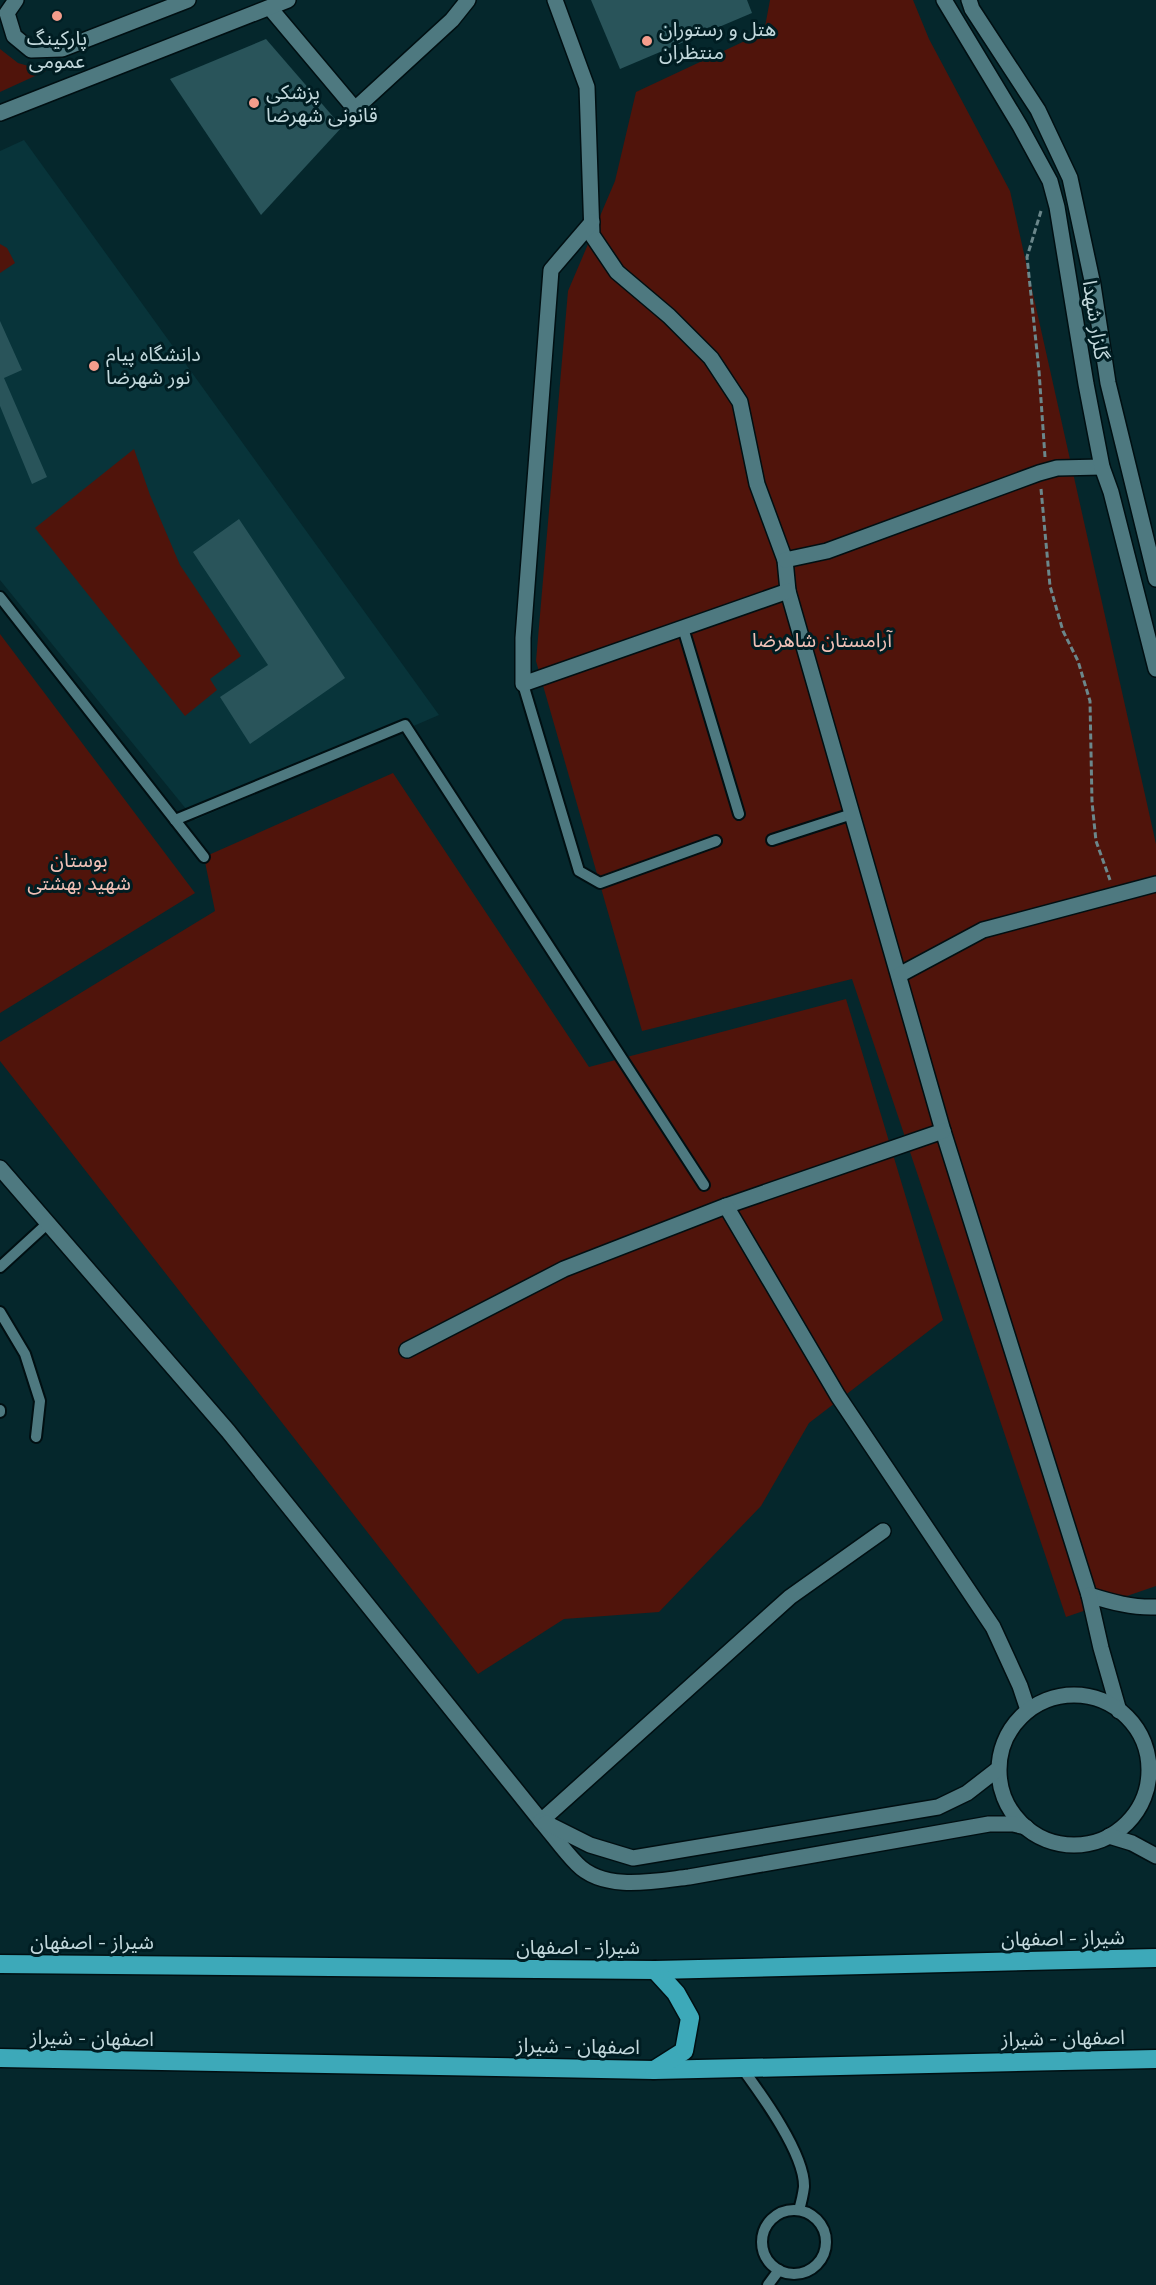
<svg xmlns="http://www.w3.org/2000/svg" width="1156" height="2285" viewBox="0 0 1156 2285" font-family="Raleway,'Noto Sans Arabic',sans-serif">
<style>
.built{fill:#08343a}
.green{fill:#50140b}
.building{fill:#29545a}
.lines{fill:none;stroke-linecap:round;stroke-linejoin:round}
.lane-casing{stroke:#000f12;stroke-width:14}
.street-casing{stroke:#000f12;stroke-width:18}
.secondary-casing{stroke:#000f12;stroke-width:18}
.highway-casing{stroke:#000f12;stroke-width:21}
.path{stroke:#6b878b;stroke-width:3;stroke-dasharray:6 3;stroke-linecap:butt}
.lane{stroke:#4e7980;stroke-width:10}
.street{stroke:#4e7980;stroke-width:15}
.secondary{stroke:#4e7980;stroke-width:15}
.highway{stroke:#3da9b9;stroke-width:18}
.poi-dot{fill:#f49d8c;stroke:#001d22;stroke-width:2}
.labels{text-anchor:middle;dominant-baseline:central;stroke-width:6;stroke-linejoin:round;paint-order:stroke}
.poi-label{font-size:20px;fill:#c3d9dd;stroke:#001d22;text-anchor:start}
.street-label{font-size:20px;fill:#c3d9dd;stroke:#001d22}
.park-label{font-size:20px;fill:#f1c1b7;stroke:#001d22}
</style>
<rect width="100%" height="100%" fill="#05272c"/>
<path class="built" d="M 24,140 L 439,715 L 195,820 L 0,580 L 0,151 Z"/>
<g class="green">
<path d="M 770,0 L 913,0 L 929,39 L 1010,191 L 1156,844 L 1156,1586 L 1066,1617 L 852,979 L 642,1031 L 536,661 L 568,291 L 615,181 L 636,92 L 764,32 Z"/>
<path d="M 0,49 L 18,63 L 46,71 L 0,92 Z"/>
<path d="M 0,244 L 7,248 L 15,263 L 0,273 Z"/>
<path d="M 134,449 L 150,495 L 180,565 L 241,656 L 210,679 L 217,690 L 185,716 L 35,528 Z"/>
<path d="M 0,634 L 195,893 L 0,1013 Z"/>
<path d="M 393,773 L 589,1067 L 846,999 L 943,1320 L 809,1423 L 761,1506 L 659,1612 L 564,1619 L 478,1674 L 0,1061 L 0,1042 L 215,911 L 204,857 Z"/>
</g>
<g class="building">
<path d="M 591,0 L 747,0 L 752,13 L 620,69 Z"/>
<path d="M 266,39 L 342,127 L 261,215 L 170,79 Z"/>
<path d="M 0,321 L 22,370 L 4,378 L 47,477 L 32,484 L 0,406 Z"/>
<path d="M 239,519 L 345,678 L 250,744 L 220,697 L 268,665 L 193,552 Z"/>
</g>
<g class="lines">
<defs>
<g id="lane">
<path d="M 0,597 L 204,857"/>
<path d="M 683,628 L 739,814"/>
<path d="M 523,684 L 579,871 L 600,883 L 716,841"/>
<path d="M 175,820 L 405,725 L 704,1185"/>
<path d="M 772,840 L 852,814"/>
<path d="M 0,1267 L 47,1224"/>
<path d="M 0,1312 L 25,1354 L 40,1401 L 36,1437"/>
<path d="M 0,1410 L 0,1412"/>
<path d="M 742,2068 C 761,2094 805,2154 804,2187 C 803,2195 801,2203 799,2210"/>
<circle cx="794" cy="2242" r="32"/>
<path d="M 768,2285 L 779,2270"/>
</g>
<g id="street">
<path d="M 555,0 L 587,87 L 592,235 L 617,272 L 669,316 L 711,358 L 740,402 L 757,484 L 785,560 L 788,591 L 943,1131 L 1089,1595 C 1111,1602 1133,1608 1156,1607"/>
<path d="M 270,8 L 355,109 L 452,20 L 468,0"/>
<path d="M 592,222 L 551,270 L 523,638 L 523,684 L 788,591"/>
<path d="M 785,560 L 827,551 L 1039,473 L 1057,468 L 1102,467"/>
<path d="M 899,975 L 983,930 L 1156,884"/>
<path d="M 0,1168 L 228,1431 L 541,1821 L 790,1597 L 883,1531"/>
<path d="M 407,1350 L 564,1269 L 726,1206 L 943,1131"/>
</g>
<g id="secondary">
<path d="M 16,0 L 7,13 L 14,36 L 31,50 L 62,49 L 188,0"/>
<path d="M 944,0 L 1020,126 L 1050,181 L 1057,207 L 1086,384 L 1102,467 L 1111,492 L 1156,669"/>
<path d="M 969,0 L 972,9 L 1038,110 L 1070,178 L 1093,285 L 1108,383 L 1156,579"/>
<path d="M 0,113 L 288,0"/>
<path d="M 726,1206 L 838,1396 L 993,1627 L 1020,1686 L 1028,1710"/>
<path d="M 1089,1595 L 1101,1648 L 1119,1711"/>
<circle cx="1074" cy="1770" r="75"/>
<path d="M 541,1821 C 553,1835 564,1851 577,1864 C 604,1892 655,1881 689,1877 L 989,1824 L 1013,1824 L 1026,1827"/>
<path d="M 546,1823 L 590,1845 L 633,1858 L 938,1807 L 967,1793 L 998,1769"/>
<path d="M 1109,1836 L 1132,1843 L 1156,1856"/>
</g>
<g id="highway">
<path d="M 0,1964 L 655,1970 L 1156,1958"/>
<path d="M 0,2058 L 654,2070 L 1156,2059"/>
<path d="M 654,2070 L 684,2051 L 690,2018 L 676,1993 L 655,1970"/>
</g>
</defs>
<use href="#lane" class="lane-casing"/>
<use href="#street" class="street-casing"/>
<use href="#secondary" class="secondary-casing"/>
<use href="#highway" class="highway-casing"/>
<g class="path">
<path d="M 1041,211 L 1027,257 L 1039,371 L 1045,457"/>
<path d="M 1041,489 L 1050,586 L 1063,631 L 1078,661 L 1090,701 L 1092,802 L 1096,841 L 1110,880"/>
</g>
<use href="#lane" class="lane"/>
<use href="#street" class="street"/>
<use href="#secondary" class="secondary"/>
<use href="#highway" class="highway"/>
</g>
<g class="poi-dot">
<circle cx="57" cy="16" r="6"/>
<circle cx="647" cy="41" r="6"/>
<circle cx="254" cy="103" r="6"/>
<circle cx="94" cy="366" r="6"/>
</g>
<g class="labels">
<g class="poi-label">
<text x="659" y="29">هتل و رستوران<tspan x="659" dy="23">منتظران</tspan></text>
<text x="57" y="38" text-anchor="middle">پارکینگ<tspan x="57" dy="23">عمومی</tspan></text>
<text x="266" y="92">پزشکی<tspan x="266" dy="23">قانونی شهرضا</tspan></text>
<text x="106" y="354">دانشگاه پیام<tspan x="106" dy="23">نور شهرضا</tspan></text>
</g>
<g class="street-label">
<text transform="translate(1096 320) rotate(81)">گلزار شهدا</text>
<text transform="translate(1063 1938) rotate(-1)">شیراز - اصفهان</text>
<text x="92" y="1942">شیراز - اصفهان</text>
<text x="578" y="1947">شیراز - اصفهان</text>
<text transform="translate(92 2038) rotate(1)">اصفهان - شیراز</text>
<text transform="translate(1063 2038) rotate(-1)">اصفهان - شیراز</text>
<text transform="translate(578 2046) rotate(1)">اصفهان - شیراز</text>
</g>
<g class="park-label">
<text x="822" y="640">آرامستان شاهرضا</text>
<text x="79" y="860">بوستان<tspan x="79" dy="23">شهید بهشتی</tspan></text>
</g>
</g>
</svg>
